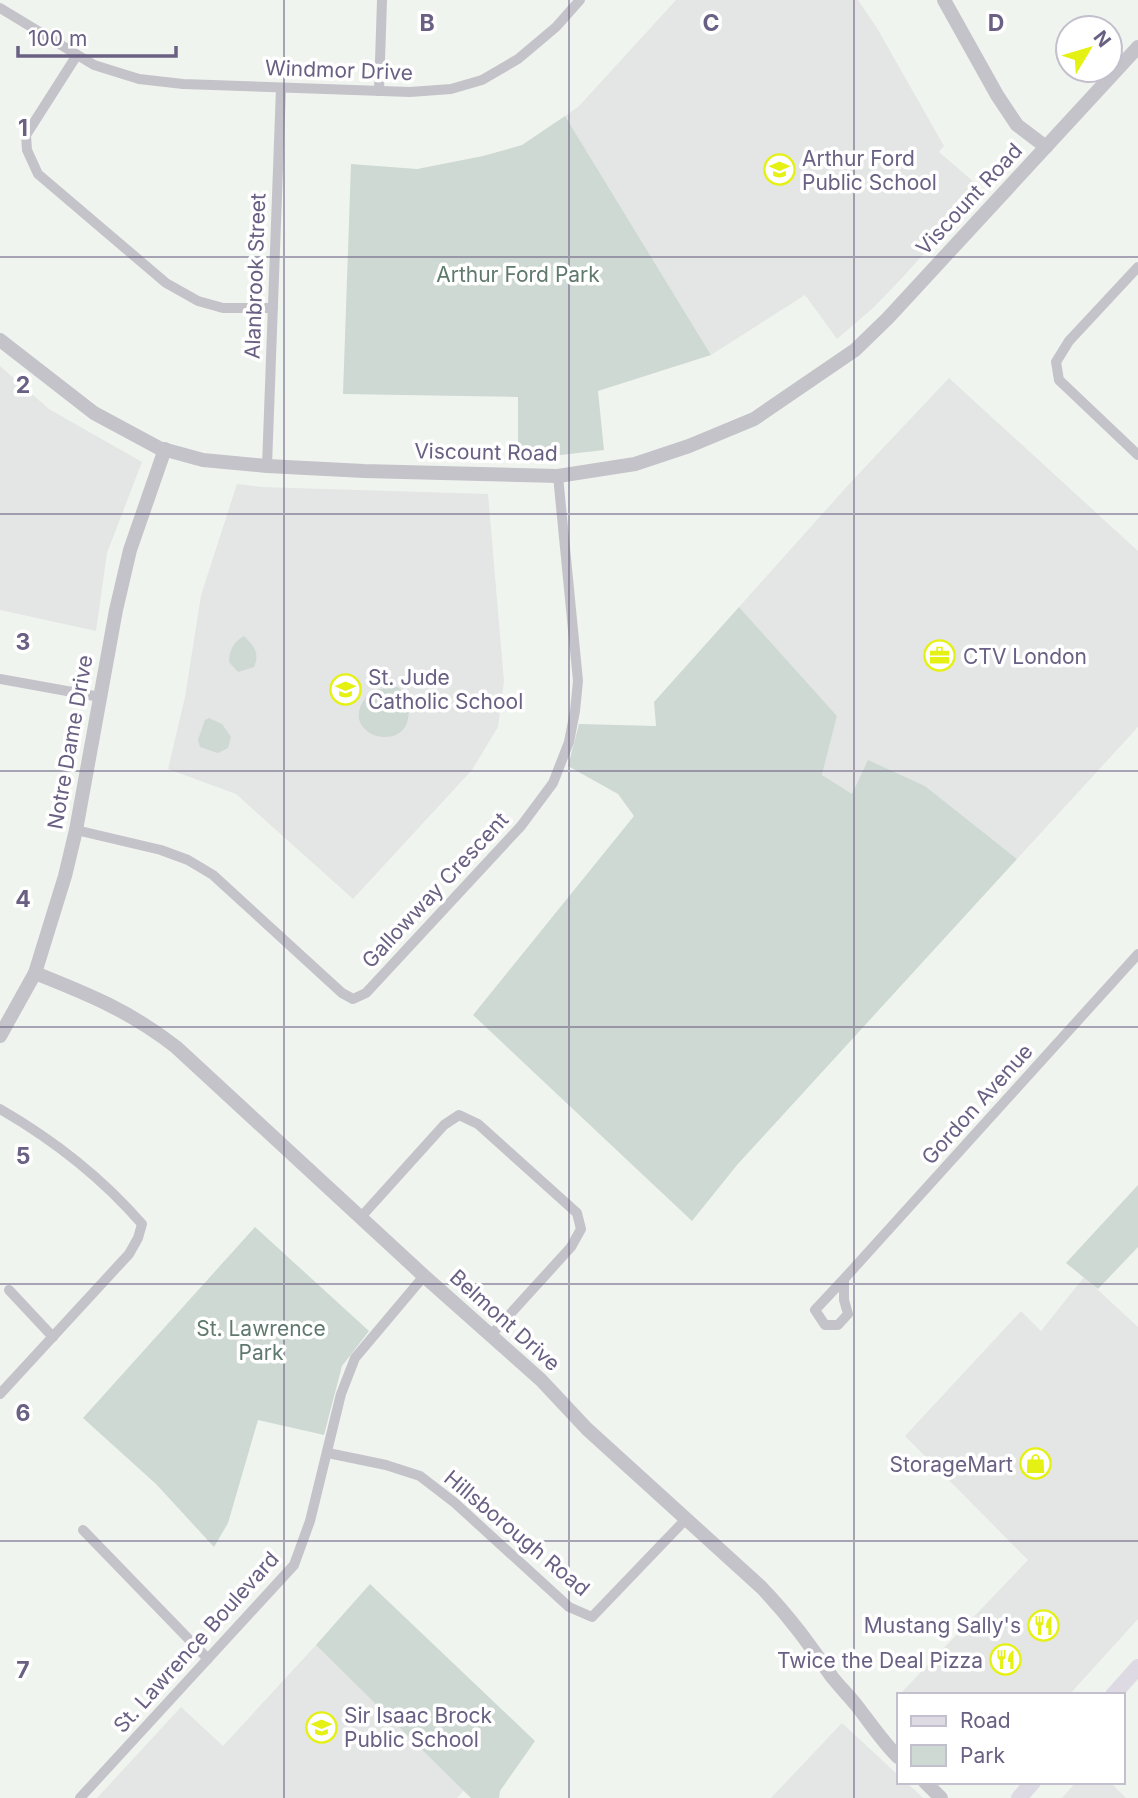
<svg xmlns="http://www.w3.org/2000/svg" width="1138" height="1798" viewBox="0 0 1138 1798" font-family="Inter,sans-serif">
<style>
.built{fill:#e4e6e5}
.green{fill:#ced9d3}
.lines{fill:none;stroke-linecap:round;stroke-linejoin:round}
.minor{stroke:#c5c3ca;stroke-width:10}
.tertiary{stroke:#c5c3ca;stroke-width:14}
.secondary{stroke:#dddae3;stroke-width:16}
.grid{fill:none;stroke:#696083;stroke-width:2;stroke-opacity:0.55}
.labels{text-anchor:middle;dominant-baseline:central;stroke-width:7;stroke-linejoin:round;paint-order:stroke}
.street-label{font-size:21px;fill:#696083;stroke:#fff}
.poi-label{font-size:21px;fill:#696083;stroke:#fff;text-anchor:start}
.park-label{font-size:21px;fill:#60796f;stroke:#fff}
.grid-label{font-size:23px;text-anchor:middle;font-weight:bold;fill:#696083;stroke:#fff;stroke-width:7;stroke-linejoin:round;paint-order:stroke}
</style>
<rect width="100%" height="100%" fill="#f0f4ef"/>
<g class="built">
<path d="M 676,0 L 858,0 L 877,28 L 944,146 L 939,152 L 982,189 L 902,278 L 873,308 L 837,339 L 805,295 L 711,355 L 565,116 L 579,106 Z"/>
<path d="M 0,366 L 49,409 L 142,462 L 107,553 L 96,631 L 0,610 Z"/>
<path d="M 949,378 L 1138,551 L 1138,727 L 1017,859 L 925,786 L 868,761 L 852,795 L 822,775 L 837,716 L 739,607 L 850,483 Z"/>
<path d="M 237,484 L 262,487 L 488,494 L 504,681 L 498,727 L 472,770 L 353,899 L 236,794 L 168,769 L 185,697 L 201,595 Z"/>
<path d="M 1084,1277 L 1138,1327 L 1138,1619 L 1069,1695 L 899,1695 L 1028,1560 L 905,1436 L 1021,1311 L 1041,1331 Z"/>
<path d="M 316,1645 L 464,1790 L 457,1798 L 97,1798 L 181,1707 L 223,1746 Z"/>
<path d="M 842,1723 L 898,1775 L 898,1782 L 906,1782 L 923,1798 L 771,1798 Z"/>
<path d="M 1076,1782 L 1110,1782 L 1126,1798 L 1062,1798 Z"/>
</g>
<g class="green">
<path d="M 565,116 L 711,355 L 598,391 L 604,450 L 518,460 L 518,397 L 343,394 L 351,164 L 417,169 L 483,156 L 522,145 Z"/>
<path d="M 739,607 L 837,716 L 822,775 L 852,794 L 868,760 L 925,786 L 1017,859 L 737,1165 L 692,1221 L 473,1015 L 634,816 L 618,794 L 568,766 L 579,724 L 656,726 L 654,702 Z"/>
<path d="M 244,636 C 254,646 260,653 254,667 L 238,672 L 229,662 C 229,649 234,642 244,636 Z"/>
<path d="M 397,687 L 405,692 C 406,700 410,711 408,719 C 402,751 347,737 361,705 C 364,700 366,696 371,693 C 378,688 389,688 397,687 Z"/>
<path d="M 209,718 L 222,724 L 231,737 L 228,748 L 218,753 L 200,747 L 198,740 L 205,720 Z"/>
<path d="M 1138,1185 L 1138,1247 L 1098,1289 L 1066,1263 Z"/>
<path d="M 255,1227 L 369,1331 L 342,1366 L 324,1435 L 258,1420 L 228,1523 L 214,1547 L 156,1484 L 83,1418 Z"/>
<path d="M 370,1584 L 535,1741 L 500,1791 L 499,1798 L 471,1798 L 316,1645 Z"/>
</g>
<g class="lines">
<g class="minor">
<path d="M 0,8 L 94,65 L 139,79 L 183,84 L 410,92 L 451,89 L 482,80 L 518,59 L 556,27 L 580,0"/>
<path d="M 77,55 L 26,135 L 27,150 L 38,174 L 166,283 L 198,301 L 223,308 L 273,308"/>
<path d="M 379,91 L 382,0"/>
<path d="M 1138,267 L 1069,341 L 1056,362 L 1059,380 L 1138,455"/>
<path d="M 267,466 L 281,88"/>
<path d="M 0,679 L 100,697"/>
<path d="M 76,830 L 161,850 L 188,860 L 213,875 L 342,993 L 353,999 L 366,993 L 521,826 L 553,783 L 569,742 L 575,711 L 578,681 L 558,476"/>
<path d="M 0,1109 C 52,1139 102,1178 142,1224 L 138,1238 L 129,1254 L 0,1394"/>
<path d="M 361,1217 L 444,1125 L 459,1115 L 478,1124 L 577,1213 L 581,1229 L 571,1247 L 491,1335"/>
<path d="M 844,1279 L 844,1300 L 848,1314 L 838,1325 L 825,1325 L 815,1310 L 844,1279 L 1138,954"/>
<path d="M 9,1290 L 53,1337"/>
<path d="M 328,1453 L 386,1465 L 420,1476 L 455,1503 L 569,1607 L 592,1617 L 686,1519"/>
<path d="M 83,1530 L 208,1659"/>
<path d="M 80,1798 L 294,1565 L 310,1521 L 341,1394 L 355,1358 L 424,1276"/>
</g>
<g class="tertiary">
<path d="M 944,0 L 997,95 L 1017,125 L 1046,147"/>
<path d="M 0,340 L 94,413 L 159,448 L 203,460 L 267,466 L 364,471 L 558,476 L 635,464 L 689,446 L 754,419 L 855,350 L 888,318 L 1138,47"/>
<path d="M 35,973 C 88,994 130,1011 176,1047 L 424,1276 L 541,1380 L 587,1429 L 761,1587 C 790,1617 809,1644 832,1677 C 840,1687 849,1696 857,1706 C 871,1724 882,1741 898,1757"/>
<path d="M 0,1036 L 35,973 L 65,876 L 76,830 L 116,610 L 130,550 L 165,449"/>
<path d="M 925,1782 L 941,1798"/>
</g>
<g class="secondary">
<path d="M 1113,1695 L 1138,1667"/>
<path d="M 1019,1798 L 1033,1782"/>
</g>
</g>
<path class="grid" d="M 284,0 L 284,1798M 569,0 L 569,1798M 854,0 L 854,1798M 0,257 L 1138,257M 0,514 L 1138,514M 0,771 L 1138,771M 0,1027 L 1138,1027M 0,1284 L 1138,1284M 0,1541 L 1138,1541"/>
<defs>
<symbol id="school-ring" viewBox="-11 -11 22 22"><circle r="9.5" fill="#fff" stroke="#e5f013" stroke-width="1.5"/><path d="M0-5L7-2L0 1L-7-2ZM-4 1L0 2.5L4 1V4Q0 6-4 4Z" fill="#e5f013"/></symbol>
<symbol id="office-ring" viewBox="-11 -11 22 22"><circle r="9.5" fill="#fff" stroke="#e5f013" stroke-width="1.5"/><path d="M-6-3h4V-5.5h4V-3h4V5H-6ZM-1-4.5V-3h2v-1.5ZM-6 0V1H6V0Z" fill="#e5f013"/></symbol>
<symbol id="shop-ring" viewBox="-11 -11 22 22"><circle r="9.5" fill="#fff" stroke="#e5f013" stroke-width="1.5"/><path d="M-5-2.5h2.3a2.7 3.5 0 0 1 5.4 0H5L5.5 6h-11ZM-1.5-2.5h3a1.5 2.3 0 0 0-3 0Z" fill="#e5f013"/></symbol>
<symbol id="restaurant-ring" viewBox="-11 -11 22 22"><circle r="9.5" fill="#fff" stroke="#e5f013" stroke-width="1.5"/><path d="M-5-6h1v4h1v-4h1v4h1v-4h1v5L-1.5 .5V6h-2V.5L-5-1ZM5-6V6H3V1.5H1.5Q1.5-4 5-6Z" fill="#e5f013"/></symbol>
</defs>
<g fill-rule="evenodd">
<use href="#school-ring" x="762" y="152" width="35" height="35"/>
<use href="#office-ring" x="922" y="638" width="35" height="35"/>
<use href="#school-ring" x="328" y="672" width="35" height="35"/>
<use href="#shop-ring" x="1018" y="1446" width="35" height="35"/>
<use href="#restaurant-ring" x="1026" y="1608" width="35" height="35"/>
<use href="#restaurant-ring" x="988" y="1642" width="35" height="35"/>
<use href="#school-ring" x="304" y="1710" width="35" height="35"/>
</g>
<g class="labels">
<g class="street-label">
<text transform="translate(339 70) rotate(2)">Windmor Drive</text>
<text transform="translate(969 199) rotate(-47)">Viscount Road</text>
<text transform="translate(255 276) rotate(-88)">Alanbrook Street</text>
<text transform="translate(486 452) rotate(1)">Viscount Road</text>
<text transform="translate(70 742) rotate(-80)">Notre Dame Drive</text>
<text transform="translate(435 890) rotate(-47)">Gallowway Crescent</text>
<text transform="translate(977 1104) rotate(-48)">Gordon Avenue</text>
<text transform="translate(505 1320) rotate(42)">Belmont Drive</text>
<text transform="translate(517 1533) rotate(40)">Hillsborough Road</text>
<text transform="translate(196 1642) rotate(-48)">St. Lawrence Boulevard</text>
</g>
<g class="poi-label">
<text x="802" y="158">Arthur Ford<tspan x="802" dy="24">Public School</tspan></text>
<text x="963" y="656">CTV London</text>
<text x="368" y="677">St. Jude<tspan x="368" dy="24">Catholic School</tspan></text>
<text x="1013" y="1464" text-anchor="end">StorageMart</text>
<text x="1021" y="1625" text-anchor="end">Mustang Sally's</text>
<text x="983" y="1660" text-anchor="end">Twice the Deal Pizza</text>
<text x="344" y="1715">Sir Isaac Brock<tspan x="344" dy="24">Public School</tspan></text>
</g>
<g class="park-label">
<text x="518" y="274">Arthur Ford Park</text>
<text x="261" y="1328">St. Lawrence<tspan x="261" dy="24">Park</tspan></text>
</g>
</g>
<g class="grid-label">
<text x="427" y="31">B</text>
<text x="711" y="31">C</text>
<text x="996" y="31">D</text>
<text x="23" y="136">1</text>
<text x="23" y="393">2</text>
<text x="23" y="650">3</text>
<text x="23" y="907">4</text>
<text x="23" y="1164">5</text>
<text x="23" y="1421">6</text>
<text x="23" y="1678">7</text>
</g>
<rect x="897" y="1693" width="228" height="91" fill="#ffffff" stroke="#c3bfcd" stroke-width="2"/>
<rect x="911" y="1716" width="35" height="10" fill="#dddae3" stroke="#c3bfcd" stroke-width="2"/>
<text x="960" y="1728" font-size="21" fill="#696083">Road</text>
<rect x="911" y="1745" width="35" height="21" fill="#ced9d3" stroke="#c3bfcd" stroke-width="2"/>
<text x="960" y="1763" font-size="21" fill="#696083">Park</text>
<g transform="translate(1089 49) rotate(52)"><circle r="33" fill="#ffffff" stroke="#c3bfcd" stroke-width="2"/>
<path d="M0-5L12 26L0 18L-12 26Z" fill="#e5f013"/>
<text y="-10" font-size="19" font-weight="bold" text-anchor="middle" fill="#696083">N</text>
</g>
<path d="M18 46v10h158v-10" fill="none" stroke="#696083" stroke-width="3.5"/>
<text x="28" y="46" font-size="21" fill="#696083" stroke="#ffffff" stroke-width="5" paint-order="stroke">100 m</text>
</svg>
